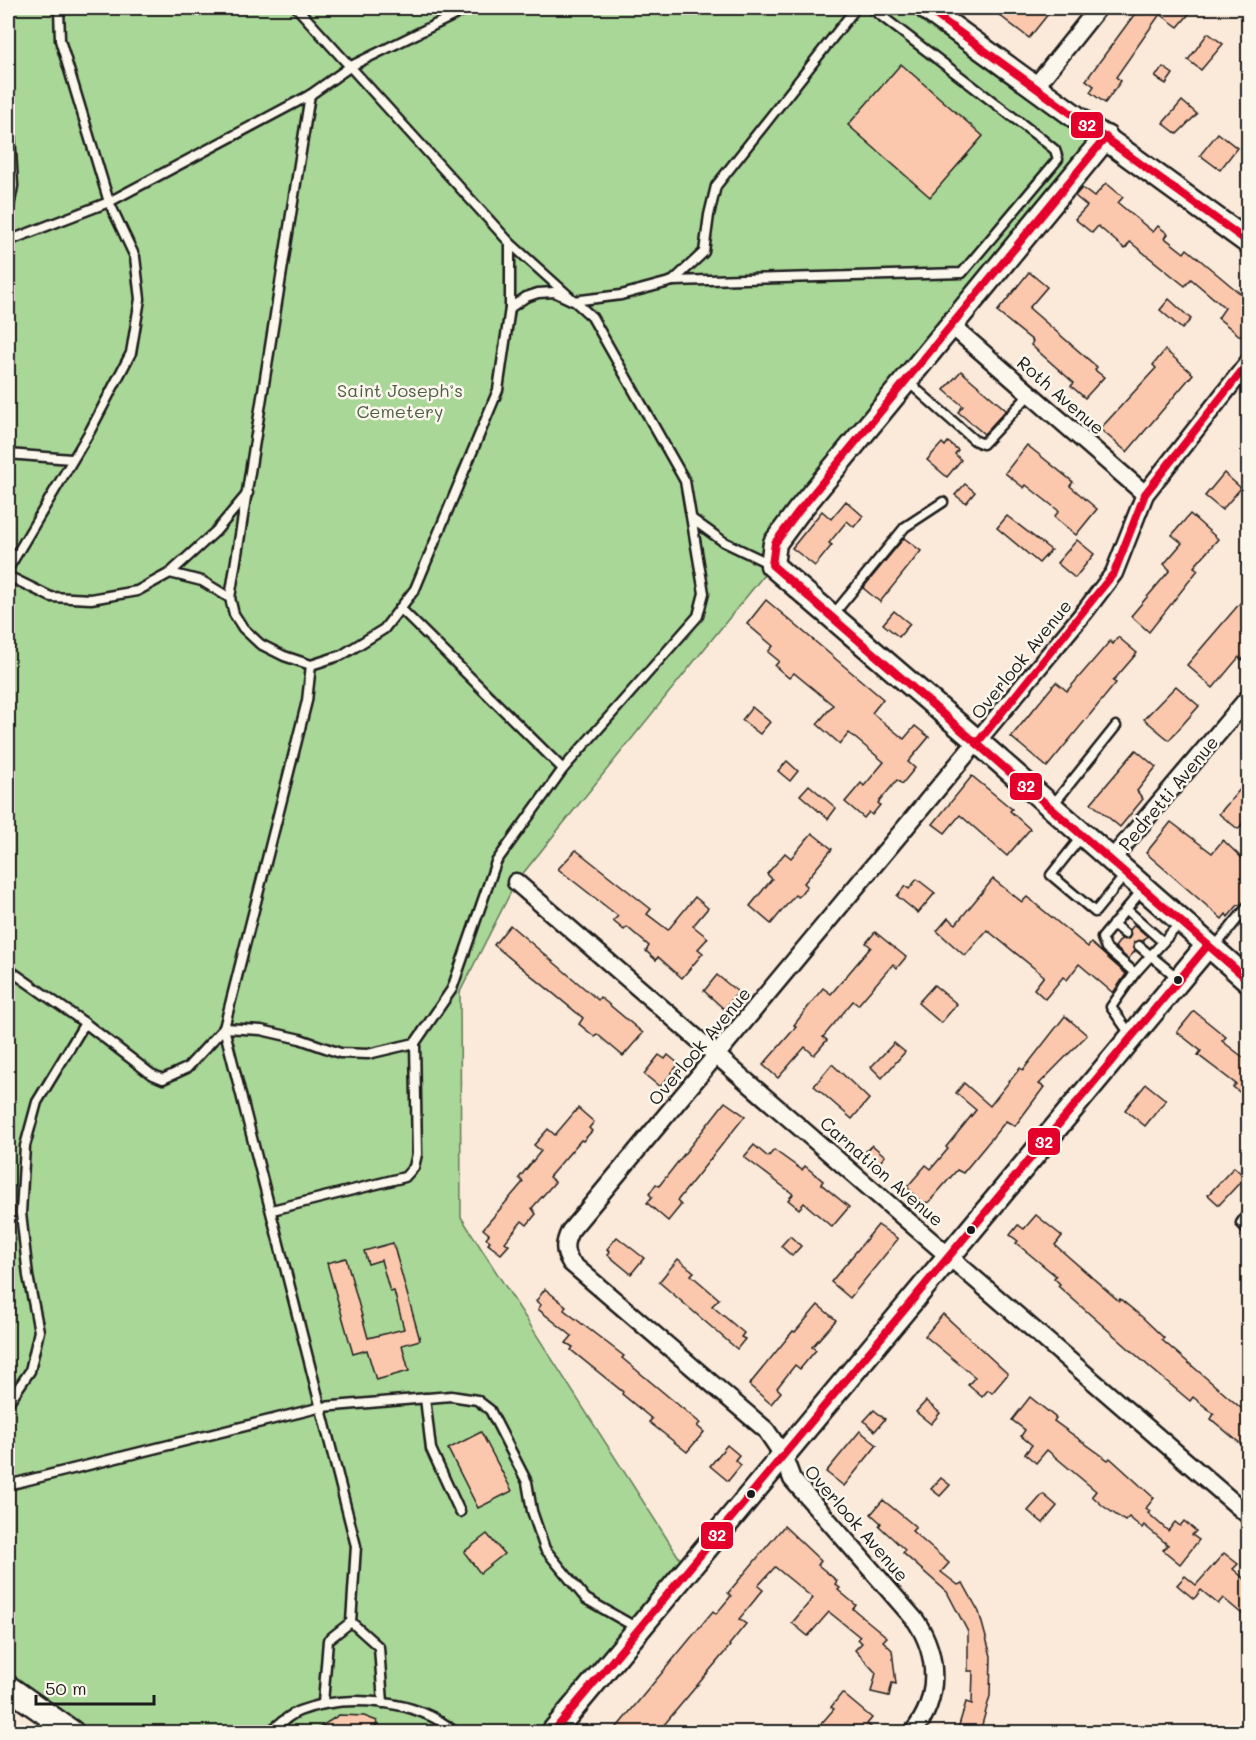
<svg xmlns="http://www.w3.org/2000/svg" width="1256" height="1740" viewBox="0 0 1256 1740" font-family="Mali,sans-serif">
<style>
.green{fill:#a9d797;stroke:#627a5a;stroke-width:1.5}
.building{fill:#fcc8ad;stroke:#1c1c1c;stroke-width:1.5}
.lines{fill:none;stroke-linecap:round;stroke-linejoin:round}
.lane-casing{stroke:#1c1c1c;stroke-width:13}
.street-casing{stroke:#1c1c1c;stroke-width:21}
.secondary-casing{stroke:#1c1c1c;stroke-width:27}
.lane{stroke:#fbf7ec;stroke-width:8}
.street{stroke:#fbf7ec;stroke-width:16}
.secondary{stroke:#fbf7ec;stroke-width:22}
.bus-1-casing{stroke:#fbf7ec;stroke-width:12}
.bus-1{stroke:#e4002b;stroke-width:8}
.bus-dot{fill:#1c1c1c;stroke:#fbf7ec;stroke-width:2}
.labels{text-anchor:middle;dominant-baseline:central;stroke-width:5;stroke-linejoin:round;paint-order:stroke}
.park-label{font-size:18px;fill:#4d5d47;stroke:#fbf7ec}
.street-label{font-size:18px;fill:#1c1c1c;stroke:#fbf7ec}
.line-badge{stroke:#fbf7ec;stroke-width:2}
.badge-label{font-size:16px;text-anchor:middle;font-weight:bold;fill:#fff}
</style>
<rect width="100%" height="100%" fill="#fbe9d9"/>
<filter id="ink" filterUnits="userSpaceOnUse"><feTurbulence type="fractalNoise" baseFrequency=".0167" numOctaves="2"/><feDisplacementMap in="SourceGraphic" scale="12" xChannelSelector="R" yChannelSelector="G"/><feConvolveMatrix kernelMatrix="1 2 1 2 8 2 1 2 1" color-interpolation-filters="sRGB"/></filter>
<g filter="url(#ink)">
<path class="green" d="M 8,8 L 926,8 L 1106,137 L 951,325 L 772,565 L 516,882 L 460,992 L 461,1217 L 687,1570 L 553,1732 L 72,1732 L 8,1687 Z"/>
<g class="building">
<path d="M 1005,8 L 1053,8 L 1029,38 L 999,15 Z"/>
<path d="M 1139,8 L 1181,8 L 1189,14 L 1178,27 L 1160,14 L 1116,77 L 1121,81 L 1105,103 L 1090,92 L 1094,86 L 1086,80 Z"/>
<path d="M 1208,33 L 1223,44 L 1201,70 L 1188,60 Z"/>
<path d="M 901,64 L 983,136 L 930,197 L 848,125 Z"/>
<path d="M 1163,67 L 1173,74 L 1166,84 L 1155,77 Z"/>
<path d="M 1182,101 L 1197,114 L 1177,134 L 1163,123 Z"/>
<path d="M 1218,133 L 1237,148 L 1220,170 L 1200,155 Z"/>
<path d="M 1106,183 L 1123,197 L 1118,203 L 1153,232 L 1158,226 L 1168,234 L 1165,238 L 1184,253 L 1187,249 L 1248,300 L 1248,325 L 1240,336 L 1218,318 L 1225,308 L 1191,279 L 1185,286 L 1130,242 L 1125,249 L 1098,226 L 1092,233 L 1075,219 L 1087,206 L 1075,196 L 1082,188 L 1094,197 Z"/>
<path d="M 1029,272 L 1047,287 L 1029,308 L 1097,367 L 1095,370 L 1104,377 L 1085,398 L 1071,386 L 1074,383 L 1031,345 L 1033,341 L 997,312 Z"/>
<path d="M 1169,299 L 1191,319 L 1182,329 L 1160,310 Z"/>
<path d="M 1165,350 L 1193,374 L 1127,452 L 1100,429 L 1156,368 L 1153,365 Z"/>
<path d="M 961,371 L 1006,410 L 984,434 L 958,412 L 963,406 L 944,390 Z"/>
<path d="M 948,442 L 958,450 L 955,454 L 961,460 L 947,477 L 927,460 L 942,443 L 945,446 Z"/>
<path d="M 1027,445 L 1073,482 L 1070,486 L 1097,509 L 1076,535 L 1054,517 L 1059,511 L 1026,485 L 1024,488 L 1005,473 Z"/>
<path d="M 1224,473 L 1241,488 L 1222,510 L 1205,496 Z"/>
<path d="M 965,484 L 975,492 L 966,503 L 955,495 Z"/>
<path d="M 846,501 L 863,516 L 854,527 L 847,521 L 829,543 L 832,545 L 815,566 L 792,548 L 822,511 L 831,519 Z"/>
<path d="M 1190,514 L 1218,539 L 1194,567 L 1198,570 L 1149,632 L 1131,616 L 1170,570 L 1164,564 L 1182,543 L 1172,535 Z"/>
<path d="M 1007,516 L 1051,550 L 1039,563 L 997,528 Z"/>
<path d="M 904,538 L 921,551 L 880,602 L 863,588 Z"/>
<path d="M 1077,540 L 1094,554 L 1075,578 L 1057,563 Z"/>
<path d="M 766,600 L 883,699 L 872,713 L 904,739 L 915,726 L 929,737 L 908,762 L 915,768 L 902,784 L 897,780 L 878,803 L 880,805 L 872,815 L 869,812 L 864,818 L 845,802 L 861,783 L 864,786 L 884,762 L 849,733 L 840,744 L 817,724 L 833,705 L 794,673 L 789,678 L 775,666 L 779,661 L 768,652 L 773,646 L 747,624 Z"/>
<path d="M 1241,602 L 1248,608 L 1248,652 L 1242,660 L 1239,657 L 1213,688 L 1187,665 Z"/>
<path d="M 894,611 L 910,624 L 899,637 L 883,624 Z"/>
<path d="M 1118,637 L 1137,653 L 1113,681 L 1116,683 L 1047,767 L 1011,737 L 1056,682 L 1067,691 L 1110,641 L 1113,644 Z"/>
<path d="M 1176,686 L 1199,706 L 1169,740 L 1144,719 Z"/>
<path d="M 752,707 L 770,722 L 760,734 L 742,720 Z"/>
<path d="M 1136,750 L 1156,767 L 1137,791 L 1143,799 L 1120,827 L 1091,803 Z"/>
<path d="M 787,761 L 798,771 L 790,781 L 778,771 Z"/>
<path d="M 972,776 L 1012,809 L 1010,811 L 1030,829 L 1007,856 L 960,815 L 945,833 L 933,824 Z"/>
<path d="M 1248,780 L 1248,817 L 1238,829 L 1219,814 Z"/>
<path d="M 809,785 L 836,808 L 828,819 L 800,795 Z"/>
<path d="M 1171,822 L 1212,853 L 1223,840 L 1248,864 L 1248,900 L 1237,906 L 1228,917 L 1226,914 L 1222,919 L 1146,853 Z"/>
<path d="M 812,833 L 832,849 L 804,883 L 807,886 L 798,897 L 795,895 L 771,924 L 750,906 L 772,879 L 767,874 L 785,853 L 791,858 Z"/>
<path d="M 576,850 L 651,909 L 647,914 L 668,930 L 695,897 L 708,908 L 693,926 L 708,938 L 698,949 L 703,953 L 682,978 L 658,957 L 656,960 L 646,951 L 649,946 L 627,927 L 624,930 L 613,921 L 618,916 L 558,869 Z"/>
<path d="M 917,879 L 935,893 L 918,913 L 897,896 L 905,886 L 909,889 Z"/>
<path d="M 993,879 L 1022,902 L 1027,897 L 1088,947 L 1091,943 L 1126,974 L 1113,993 L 1079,964 L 1067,980 L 1063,977 L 1045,999 L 1034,989 L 1044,976 L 987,930 L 965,956 L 937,931 L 948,918 L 956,924 Z"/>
<path d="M 510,925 L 598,1000 L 600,997 L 643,1033 L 623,1056 L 597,1034 L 595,1037 L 579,1024 L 583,1018 L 494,945 Z"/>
<path d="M 1134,925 L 1147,936 L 1143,941 L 1134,942 L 1135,951 L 1128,959 L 1115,947 L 1121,939 L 1129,938 L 1130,930 Z"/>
<path d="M 875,932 L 906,957 L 897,968 L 893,964 L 858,1005 L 853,1001 L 823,1037 L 827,1040 L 814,1055 L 805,1047 L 778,1078 L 763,1065 L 796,1027 L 794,1025 L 823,988 L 831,994 L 871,947 L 866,943 Z"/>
<path d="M 717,975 L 738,992 L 724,1009 L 704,991 Z"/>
<path d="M 934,985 L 957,1004 L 941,1023 L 918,1003 Z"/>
<path d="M 1194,1011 L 1226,1037 L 1222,1041 L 1248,1061 L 1248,1093 L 1245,1091 L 1242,1094 L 1233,1087 L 1236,1084 L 1198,1055 L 1201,1051 L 1177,1032 Z"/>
<path d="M 1065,1016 L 1087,1035 L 1039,1084 L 1044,1087 L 1015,1126 L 1006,1121 L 963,1173 L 957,1170 L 929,1202 L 922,1203 L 907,1187 L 926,1165 L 931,1169 L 948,1149 L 946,1147 L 976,1110 L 956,1093 L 964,1083 L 990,1106 L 1020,1068 L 1023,1070 Z"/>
<path d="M 894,1043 L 905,1052 L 882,1078 L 871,1067 Z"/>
<path d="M 659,1055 L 665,1059 L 668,1055 L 679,1064 L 660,1087 L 644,1074 Z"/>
<path d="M 832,1064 L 869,1099 L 852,1119 L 814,1086 Z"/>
<path d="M 1146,1084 L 1166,1100 L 1145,1126 L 1125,1110 Z"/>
<path d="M 725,1102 L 745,1116 L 677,1201 L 681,1205 L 668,1221 L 647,1203 L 652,1197 L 649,1194 L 656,1184 L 659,1186 Z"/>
<path d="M 578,1108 L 594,1122 L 589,1128 L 592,1131 L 583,1141 L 581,1140 L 549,1177 L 555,1182 L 532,1208 L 536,1214 L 527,1225 L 522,1221 L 505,1242 L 509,1245 L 501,1254 L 488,1244 L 490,1241 L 486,1238 L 489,1234 L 483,1229 L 523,1182 L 519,1178 L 541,1151 L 534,1145 L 548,1129 L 555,1135 Z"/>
<path d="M 754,1145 L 768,1157 L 774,1150 L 802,1170 L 805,1166 L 823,1181 L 821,1184 L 849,1207 L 832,1227 L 804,1203 L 799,1209 L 788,1200 L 793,1194 L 744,1157 Z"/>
<path d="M 872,1145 L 885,1156 L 874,1169 L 860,1157 Z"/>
<path d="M 1234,1167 L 1245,1177 L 1219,1205 L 1208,1195 Z"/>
<path d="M 1036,1215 L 1062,1236 L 1055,1245 L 1119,1301 L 1120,1299 L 1142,1317 L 1164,1338 L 1162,1340 L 1248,1414 L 1248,1450 L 1211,1419 L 1214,1414 L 1193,1397 L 1190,1401 L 1153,1370 L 1058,1286 L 1060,1284 L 1054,1278 L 1056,1276 L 1016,1243 L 1018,1241 L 1010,1235 L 1018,1225 L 1024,1229 Z"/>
<path d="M 878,1225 L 898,1239 L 850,1298 L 831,1282 Z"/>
<path d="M 790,1236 L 801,1246 L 792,1256 L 781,1246 Z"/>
<path d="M 617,1237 L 644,1258 L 631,1274 L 608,1255 L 610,1251 L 607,1249 Z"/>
<path d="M 393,1243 L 420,1340 L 402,1345 L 409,1371 L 376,1380 L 367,1350 L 353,1354 L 327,1263 L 346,1258 L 368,1338 L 404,1329 L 394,1291 L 390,1292 L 381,1260 L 368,1264 L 364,1251 Z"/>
<path d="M 678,1259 L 694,1272 L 691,1275 L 719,1299 L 712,1306 L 744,1333 L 741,1337 L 745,1339 L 737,1349 L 659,1282 Z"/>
<path d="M 545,1289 L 566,1306 L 564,1310 L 624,1356 L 622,1358 L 700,1423 L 697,1426 L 704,1432 L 687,1452 L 649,1422 L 652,1419 L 622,1394 L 623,1392 L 571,1350 L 573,1347 L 566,1343 L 572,1336 L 538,1309 L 541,1305 L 536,1301 Z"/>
<path d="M 818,1305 L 836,1320 L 812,1347 L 816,1350 L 800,1369 L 795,1365 L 777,1388 L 781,1392 L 771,1404 L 749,1385 L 793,1331 L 795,1332 Z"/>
<path d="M 943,1314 L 1008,1374 L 992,1393 L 988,1390 L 982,1397 L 968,1385 L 975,1377 L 925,1336 Z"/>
<path d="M 1030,1397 L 1056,1418 L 1054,1421 L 1108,1460 L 1110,1458 L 1154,1498 L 1146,1508 L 1150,1511 L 1148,1513 L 1168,1531 L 1175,1522 L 1180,1526 L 1184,1521 L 1196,1531 L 1192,1535 L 1199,1540 L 1180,1564 L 1163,1550 L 1168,1545 L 1144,1525 L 1142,1528 L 1129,1517 L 1125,1521 L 1103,1506 L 1092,1496 L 1096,1491 L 1047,1450 L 1036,1463 L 1025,1454 L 1032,1445 L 1021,1436 L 1025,1430 L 1012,1420 Z"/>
<path d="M 926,1401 L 940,1413 L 931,1424 L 916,1412 Z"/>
<path d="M 874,1410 L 885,1419 L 875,1431 L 864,1421 Z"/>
<path d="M 860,1431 L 877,1445 L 844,1486 L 826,1472 Z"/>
<path d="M 481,1432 L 512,1491 L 478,1508 L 448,1449 Z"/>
<path d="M 727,1445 L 739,1455 L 735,1460 L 741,1465 L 728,1481 L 710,1466 Z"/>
<path d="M 941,1478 L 950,1485 L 940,1496 L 931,1489 Z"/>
<path d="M 1043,1494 L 1057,1506 L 1043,1523 L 1028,1511 Z"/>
<path d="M 883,1500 L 916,1527 L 912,1531 L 949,1563 L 941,1572 L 958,1585 L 963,1583 L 979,1612 L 991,1656 L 990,1696 L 980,1732 L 957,1732 L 966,1702 L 972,1704 L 973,1671 L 968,1671 L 968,1632 L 947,1592 L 903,1553 L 905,1550 L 879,1526 L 881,1523 L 871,1514 Z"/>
<path d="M 784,1526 L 821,1561 L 818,1565 L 837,1581 L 835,1584 L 840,1588 L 838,1590 L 856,1605 L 853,1609 L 887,1637 L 883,1641 L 892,1650 L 896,1684 L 892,1683 L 889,1696 L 871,1692 L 876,1673 L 855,1650 L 862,1643 L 858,1639 L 860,1637 L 829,1612 L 808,1636 L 792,1623 L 813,1598 L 775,1567 L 758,1586 L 763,1590 L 739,1619 L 746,1624 L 729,1645 L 730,1646 L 658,1732 L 613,1732 L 713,1611 L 716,1614 L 731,1596 L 728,1593 Z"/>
<path d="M 487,1534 L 504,1554 L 480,1573 L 464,1552 Z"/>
<path d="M 1224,1553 L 1238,1564 L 1233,1569 L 1248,1582 L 1248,1619 L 1223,1598 L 1218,1604 L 1201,1590 L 1194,1599 L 1177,1585 L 1185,1576 L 1196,1585 Z"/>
<path d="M 842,1693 L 872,1718 L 867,1724 L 877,1732 L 814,1732 L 834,1709 L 831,1707 Z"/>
<path d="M 339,1715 L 364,1716 L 377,1721 L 375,1732 L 312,1732 Z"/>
</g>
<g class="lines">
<defs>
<g id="lane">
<path d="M 310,95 L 230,598 L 234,614 L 243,628 L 260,644 L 284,656 L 311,665 L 342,655 L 384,629 L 415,589 L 498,390 L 510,308 L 510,243"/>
<path d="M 8,96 L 13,186 L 8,212"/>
<path d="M 8,241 L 109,202 L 310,95 L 351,66 L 469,8"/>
<path d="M 673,281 L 962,273 L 1058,159 L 1055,150 L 1044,141 L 871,8"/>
<path d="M 510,308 L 526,297 L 538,293 L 554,292 L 573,301 L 621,295 L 673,281 L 704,252 L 709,215 L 716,186 L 856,8"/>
<path d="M 906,380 L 974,440 L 983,444 L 1030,394"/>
<path d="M 8,454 L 71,459"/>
<path d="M 692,519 L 724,542 L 770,564"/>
<path d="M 8,569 L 90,431 L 131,353 L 140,299 L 135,257 L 109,202 L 60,40 L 59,8"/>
<path d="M 170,573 L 202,581 L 230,598"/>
<path d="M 8,576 L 51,597 L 91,599 L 137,591 L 170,573 L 216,531 L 248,493"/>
<path d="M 400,608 L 563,769"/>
<path d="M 832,616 L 905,527 L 943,502"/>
<path d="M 311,665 L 307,701 L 224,1028 L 356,1546 L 351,1622 L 328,1640 L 323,1703"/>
<path d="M 1052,806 L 1116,726"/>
<path d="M 1082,836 L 1051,875 L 1095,912 L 1126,874"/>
<path d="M 1143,889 L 1102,938 L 1106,948 L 1135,973 L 1181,922"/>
<path d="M 1126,909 L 1163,942"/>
<path d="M 1113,924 L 1125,934"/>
<path d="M 1139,946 L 1179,979"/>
<path d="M 1213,949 L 1248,906"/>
<path d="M 8,969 L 85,1023 L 151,1074 L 163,1079 L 187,1068 L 224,1028 L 261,1030 L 300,1039 L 340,1053 L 368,1054 L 415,1043 L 452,989 L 496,862 L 563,769 L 698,616 L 704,593 L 685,481 L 592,317 L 510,243 L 297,8"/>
<path d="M 1130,1034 L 1111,1007 L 1135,973"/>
<path d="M 272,1210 L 405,1177 L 414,1167 L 417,1154 L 415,1043"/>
<path d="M 1248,1213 L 1241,1223 L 1248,1230"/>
<path d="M 425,1398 L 431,1449 L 460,1512"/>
<path d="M 8,1403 L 30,1371 L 39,1331 L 28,1276 L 21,1213 L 25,1146 L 37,1102 L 85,1023"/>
<path d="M 8,1485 L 322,1407 L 451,1396 L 477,1400 L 490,1410 L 527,1482 L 532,1511 L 545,1549 L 586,1599 L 637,1628"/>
<path d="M 351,1622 L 379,1647 L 383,1703"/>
<path d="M 269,1732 C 278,1725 289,1715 299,1711 C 346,1693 417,1699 455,1732"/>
</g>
<g id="street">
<path d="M 1035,87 L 1098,8"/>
<path d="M 951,325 L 1145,494"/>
<path d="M 1111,860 L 1248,698"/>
<path d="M 516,882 L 1248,1515"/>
<path d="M 913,1732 C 940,1699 939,1656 916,1621 L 792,1479 L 783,1455 L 766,1430 L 571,1263 C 563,1251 564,1243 570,1231 L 1086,610 L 1114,573 L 1145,494 L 1248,363"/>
</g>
<g id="secondary">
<path d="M 926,8 L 1248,242"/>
<path d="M 1106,137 L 798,512 L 775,543 L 772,565 L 978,742 L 1248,980"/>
<path d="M 8,1687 L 72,1732"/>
<path d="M 553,1732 L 1208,945"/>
</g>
</defs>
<use href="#lane" class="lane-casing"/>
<use href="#street" class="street-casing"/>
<use href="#secondary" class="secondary-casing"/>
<use href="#lane" class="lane"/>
<use href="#street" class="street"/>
<use href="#secondary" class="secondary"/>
<defs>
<g id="bus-1">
<path d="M 926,8 L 1248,242"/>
<path d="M 1106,137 L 798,512 L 775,543 L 772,565 L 1248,980"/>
<path d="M 978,742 L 1114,573 L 1145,494 L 1248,363"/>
<path d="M 553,1732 L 1208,945"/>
</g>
</defs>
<use href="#bus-1" class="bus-1-casing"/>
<use href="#bus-1" class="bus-1"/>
</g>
</g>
<g class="bus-dot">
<circle cx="1178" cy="980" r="5"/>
<circle cx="971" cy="1230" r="5"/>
<circle cx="751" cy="1494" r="5"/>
</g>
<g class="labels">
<g class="park-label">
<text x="400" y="390">Saint Joseph’s<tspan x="400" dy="21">Cemetery</tspan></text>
</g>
<g class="street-label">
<text transform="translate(1061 395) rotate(41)">Roth Avenue</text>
<text transform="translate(1021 659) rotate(-51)">Overlook Avenue</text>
<text transform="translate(1168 793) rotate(-50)">Pedretti Avenue</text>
<text transform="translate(699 1046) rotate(-50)">Overlook Avenue</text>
<text transform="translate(882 1171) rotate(41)">Carnation Avenue</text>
<text transform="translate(857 1523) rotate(49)">Overlook Avenue</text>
</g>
</g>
<g class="line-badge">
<rect x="1070" y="111" width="34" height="28" rx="6" fill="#e4002b"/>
<rect x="1009" y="772" width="34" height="29" rx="6" fill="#e4002b"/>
<rect x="1027" y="1127" width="34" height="29" rx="6" fill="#e4002b"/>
<rect x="700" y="1521" width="34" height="29" rx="6" fill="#e4002b"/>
</g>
<g class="badge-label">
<text x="1087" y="131">32</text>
<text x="1026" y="792">32</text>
<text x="1044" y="1148">32</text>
<text x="717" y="1541">32</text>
</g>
<rect width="1256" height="1740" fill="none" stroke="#fbf7ec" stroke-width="30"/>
<rect x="15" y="15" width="1226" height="1710" fill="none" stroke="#1c1c1c" stroke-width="2" filter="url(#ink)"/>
<path d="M36 1695v9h118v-9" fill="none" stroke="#1c1c1c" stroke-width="3"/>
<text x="45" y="1695" font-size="18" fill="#1c1c1c" stroke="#fbf7ec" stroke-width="4.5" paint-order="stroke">50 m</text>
</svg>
